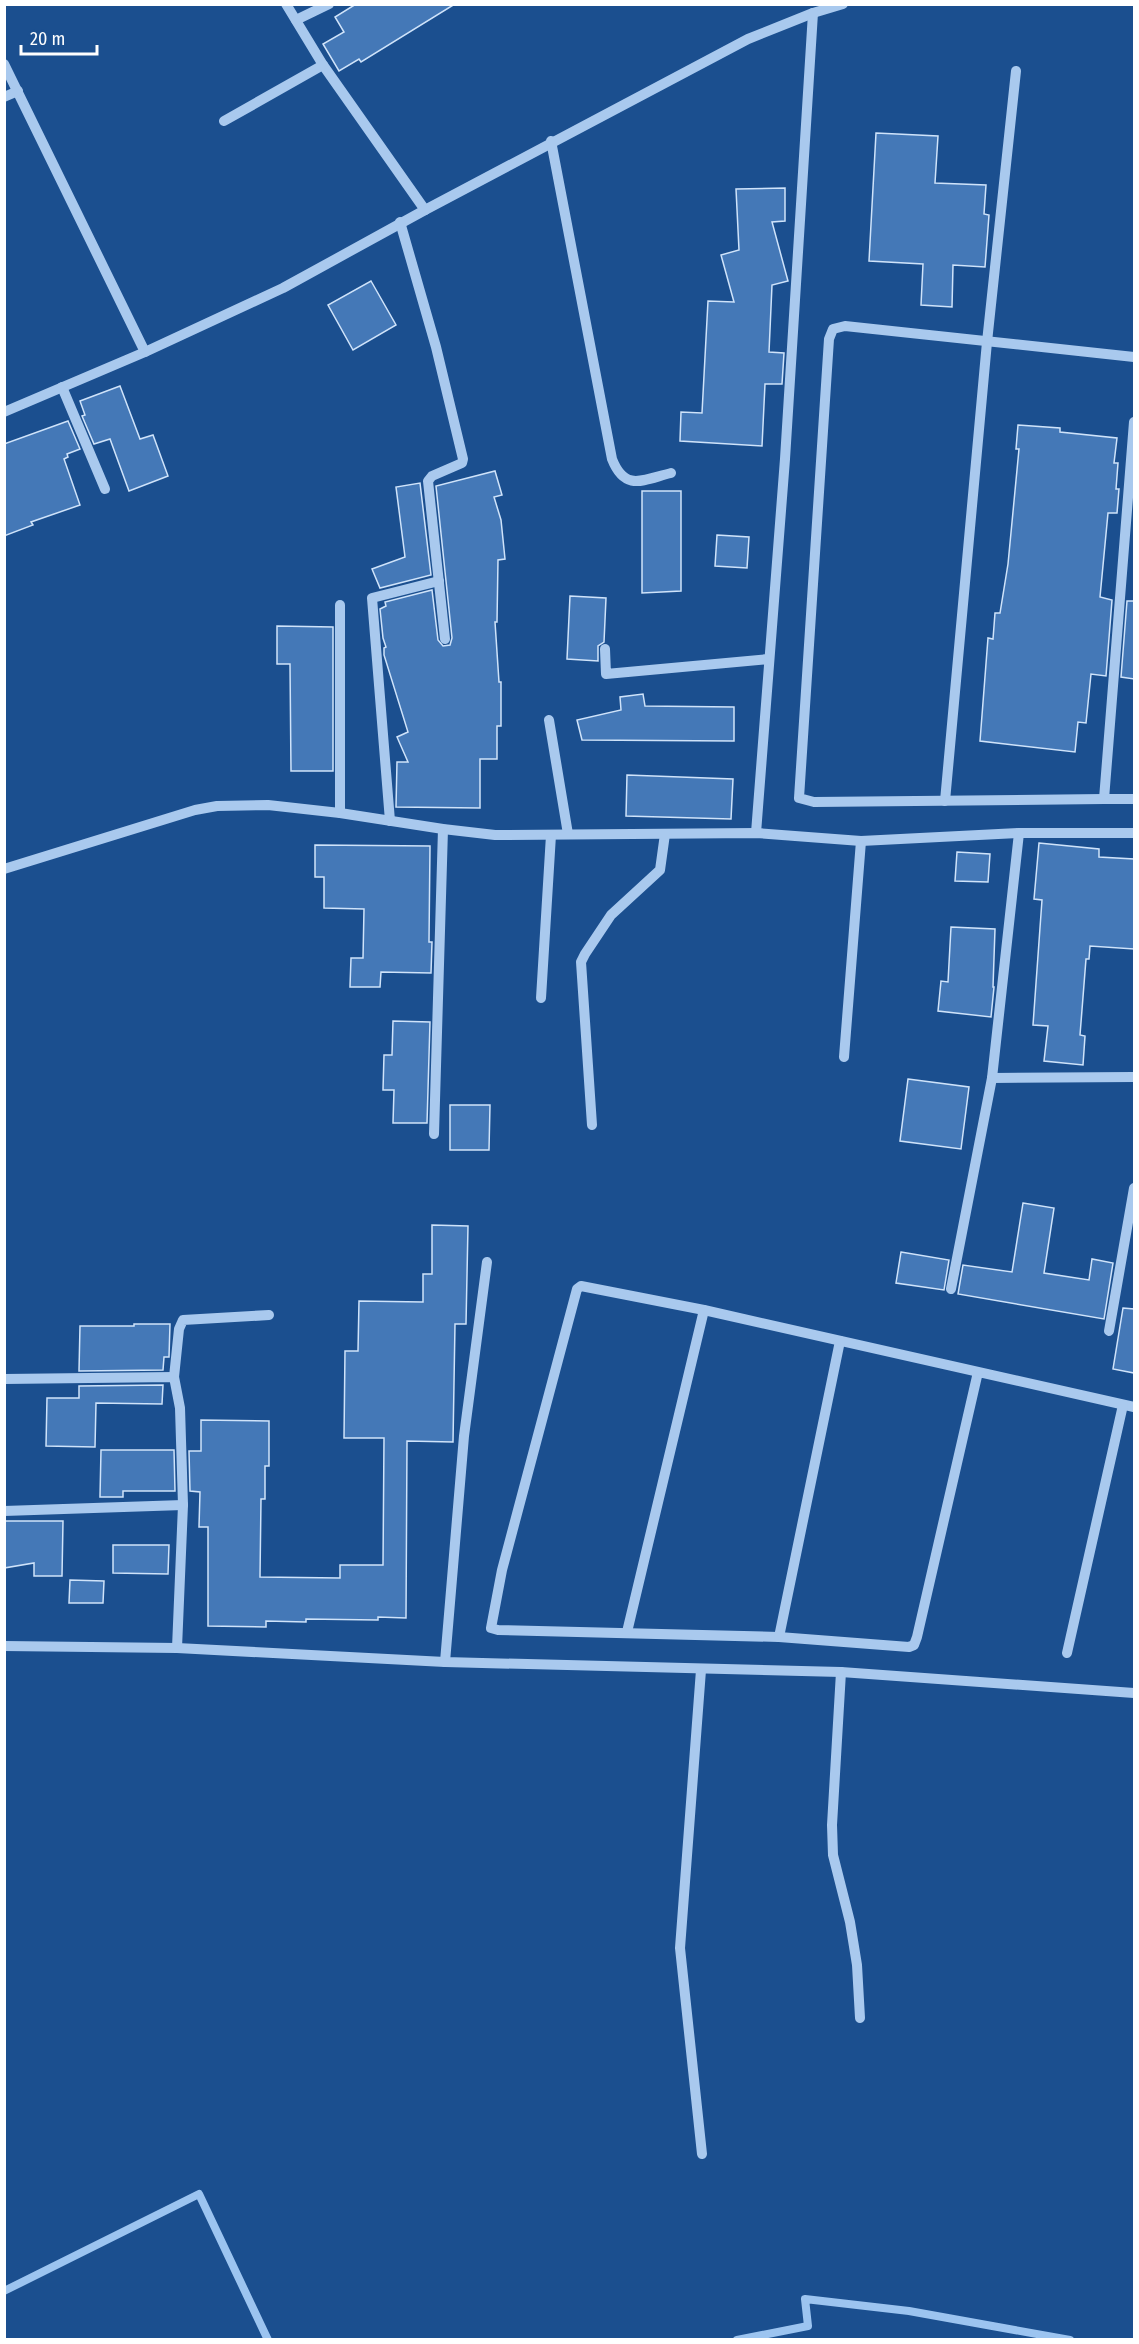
<svg xmlns="http://www.w3.org/2000/svg" width="1139" height="2344" viewBox="0 0 1139 2344" font-family="'Fira Sans Condensed',sans-serif">
<style>
.lines{fill:none;stroke-linecap:round;stroke-linejoin:round}
.stream{stroke:#9cc4f0;stroke-width:8}
.building{fill:#4478b7;stroke:#cfe3fa;stroke-width:1.5}
.minor{stroke:#a9c9ee;stroke-width:10}
</style>
<rect width="100%" height="100%" fill="#1b4f8f"/>
<g class="lines">
<g class="stream">
<path d="M 4,2291 L 199,2194 L 268,2340"/>
<path d="M 737,2340 L 808,2326 L 805,2299 L 909,2311 L 1070,2340"/>
</g>
</g>
<g class="building">
<path d="M 356,4 L 455,4 L 361,62 L 359,59 L 339,71 L 323,44 L 344,32 L 335,17 Z"/>
<path d="M 876,133 L 938,136 L 935,183 L 986,185 L 984,214 L 989,215 L 985,267 L 953,265 L 952,307 L 921,305 L 923,264 L 869,261 Z"/>
<path d="M 785,188 L 785,221 L 772,222 L 788,281 L 772,285 L 769,352 L 784,353 L 782,384 L 765,384 L 762,446 L 680,441 L 681,412 L 702,413 L 708,301 L 734,302 L 721,255 L 739,250 L 736,189 Z"/>
<path d="M 371,281 L 396,325 L 353,350 L 328,305 Z"/>
<path d="M 120,386 L 140,439 L 153,435 L 168,476 L 129,491 L 110,439 L 94,444 L 82,416 L 85,415 L 80,401 Z"/>
<path d="M 68,421 L 80,449 L 67,454 L 68,457 L 64,459 L 80,505 L 31,522 L 33,525 L 4,536 L 4,444 Z"/>
<path d="M 1018,425 L 1060,428 L 1060,432 L 1117,438 L 1114,463 L 1118,463 L 1116,489 L 1119,489 L 1117,513 L 1108,513 L 1100,597 L 1112,600 L 1106,676 L 1091,674 L 1086,723 L 1078,722 L 1075,752 L 980,741 L 988,638 L 993,639 L 995,613 L 1000,613 L 1008,564 L 1019,449 L 1016,449 Z"/>
<path d="M 495,471 L 502,495 L 494,497 L 501,520 L 505,559 L 498,560 L 497,622 L 495,622 L 499,682 L 501,682 L 501,726 L 497,726 L 497,759 L 480,759 L 480,808 L 396,807 L 397,762 L 408,762 L 397,737 L 408,732 L 384,655 L 384,648 L 386,647 L 383,638 L 380,609 L 386,606 L 385,602 L 432,590 L 438,640 L 443,646 L 450,645 L 452,638 L 436,486 Z"/>
<path d="M 420,483 L 431,575 L 380,588 L 372,569 L 405,557 L 396,487 Z"/>
<path d="M 642,491 L 681,491 L 681,591 L 642,593 Z"/>
<path d="M 717,535 L 749,537 L 747,568 L 715,566 Z"/>
<path d="M 570,596 L 606,598 L 604,642 L 598,646 L 598,661 L 567,659 Z"/>
<path d="M 1127,601 L 1134,601 L 1134,679 L 1121,677 Z"/>
<path d="M 277,626 L 333,627 L 333,771 L 291,771 L 290,664 L 277,664 Z"/>
<path d="M 643,694 L 645,706 L 734,707 L 734,741 L 582,740 L 577,720 L 621,710 L 620,697 Z"/>
<path d="M 627,775 L 733,779 L 731,819 L 626,816 Z"/>
<path d="M 1039,843 L 1099,849 L 1099,857 L 1134,859 L 1134,949 L 1090,946 L 1089,959 L 1086,959 L 1080,1035 L 1085,1036 L 1083,1065 L 1044,1061 L 1048,1026 L 1033,1025 L 1042,900 L 1034,899 Z"/>
<path d="M 315,845 L 430,846 L 429,942 L 432,942 L 431,973 L 381,972 L 380,987 L 350,987 L 351,958 L 363,958 L 364,909 L 324,908 L 324,877 L 315,877 Z"/>
<path d="M 957,852 L 990,854 L 988,882 L 955,881 Z"/>
<path d="M 951,927 L 995,929 L 993,987 L 994,987 L 991,1017 L 938,1011 L 941,981 L 948,982 Z"/>
<path d="M 393,1021 L 430,1022 L 427,1123 L 393,1123 L 394,1090 L 383,1090 L 384,1055 L 392,1055 Z"/>
<path d="M 908,1079 L 969,1087 L 961,1149 L 900,1141 Z"/>
<path d="M 450,1105 L 490,1105 L 489,1150 L 450,1150 Z"/>
<path d="M 1023,1203 L 1054,1208 L 1044,1273 L 1089,1280 L 1092,1259 L 1113,1263 L 1104,1319 L 958,1294 L 963,1265 L 1012,1272 Z"/>
<path d="M 432,1225 L 468,1226 L 466,1324 L 455,1324 L 453,1442 L 407,1441 L 406,1618 L 378,1617 L 378,1620 L 306,1619 L 306,1622 L 266,1621 L 266,1627 L 208,1626 L 208,1527 L 199,1527 L 200,1492 L 190,1491 L 189,1451 L 201,1451 L 201,1420 L 269,1421 L 269,1466 L 265,1466 L 265,1499 L 261,1499 L 260,1577 L 340,1578 L 340,1565 L 383,1565 L 384,1438 L 344,1438 L 345,1351 L 358,1351 L 359,1301 L 423,1302 L 423,1274 L 432,1274 Z"/>
<path d="M 901,1252 L 949,1260 L 944,1290 L 896,1283 Z"/>
<path d="M 1123,1308 L 1134,1309 L 1134,1373 L 1113,1369 Z"/>
<path d="M 134,1324 L 170,1324 L 169,1357 L 164,1357 L 163,1370 L 79,1371 L 80,1326 L 134,1326 Z"/>
<path d="M 163,1385 L 162,1404 L 96,1403 L 95,1447 L 46,1446 L 47,1398 L 79,1398 L 79,1386 Z"/>
<path d="M 101,1450 L 174,1450 L 175,1491 L 123,1491 L 123,1497 L 100,1497 Z"/>
<path d="M 4,1521 L 63,1521 L 62,1576 L 34,1576 L 34,1563 L 4,1568 Z"/>
<path d="M 113,1545 L 169,1545 L 168,1574 L 113,1573 Z"/>
<path d="M 70,1580 L 104,1581 L 103,1603 L 69,1603 Z"/>
</g>
<g class="lines">
<g class="minor">
<path d="M 286,4 L 323,65 L 425,210 L 748,39 L 813,13 L 843,4"/>
<path d="M 296,20 L 329,4"/>
<path d="M 4,64 L 145,352 L 283,288 L 425,210"/>
<path d="M 4,97 L 18,91"/>
<path d="M 224,121 L 323,65"/>
<path d="M 551,141 L 612,459 C 625,492 643,480 671,473"/>
<path d="M 400,222 L 436,347 L 463,459 L 462,463 L 432,476 L 428,481 L 445,639"/>
<path d="M 62,387 L 105,489"/>
<path d="M 4,412 L 145,352"/>
<path d="M 1134,422 L 1104,799 L 1134,799"/>
<path d="M 340,605 L 340,813"/>
<path d="M 605,649 L 606,674 L 769,659"/>
<path d="M 549,720 L 568,834"/>
<path d="M 1104,799 L 814,802 L 799,798 L 829,339 L 833,329 L 845,326 L 1134,357"/>
<path d="M 945,801 L 987,342 L 1016,71"/>
<path d="M 390,821 L 372,598 L 439,581"/>
<path d="M 756,833 L 785,459 L 813,13"/>
<path d="M 4,869 L 195,810 L 217,806 L 268,805 L 340,813 L 443,829 L 495,835 L 756,833 L 861,841 L 1019,833 L 1134,833"/>
<path d="M 541,998 L 551,835"/>
<path d="M 844,1057 L 861,841"/>
<path d="M 992,1078 L 1134,1077"/>
<path d="M 592,1125 L 581,962 L 585,954 L 611,915 L 660,870 L 665,834"/>
<path d="M 434,1134 L 443,829"/>
<path d="M 951,1289 L 992,1078 L 1019,833"/>
<path d="M 1109,1331 L 1134,1188"/>
<path d="M 978,1372 L 917,1637 L 914,1645 L 909,1647 L 779,1637 L 498,1630 L 491,1628 L 502,1570 L 577,1289 L 581,1286 L 704,1310 L 1134,1407"/>
<path d="M 174,1377 L 179,1329 L 183,1320 L 269,1315"/>
<path d="M 4,1379 L 174,1377 L 180,1408 L 183,1505 L 177,1648"/>
<path d="M 4,1511 L 183,1505"/>
<path d="M 627,1632 L 704,1310"/>
<path d="M 779,1637 L 840,1341"/>
<path d="M 4,1646 L 177,1648 L 445,1662 L 841,1672 L 1134,1693"/>
<path d="M 1067,1653 L 1123,1405"/>
<path d="M 445,1662 L 464,1436 L 487,1262"/>
<path d="M 701,1670 L 680,1948 L 702,2154"/>
<path d="M 841,1672 L 832,1825 L 833,1855 L 850,1922 L 857,1965 L 860,2018"/>
</g>
</g>
<rect width="1139" height="2344" fill="none" stroke="#ffffff" stroke-width="12"/>
<path d="M21 45v9h76v-9" fill="none" stroke="#ffffff" stroke-width="3"/>
<text x="30" y="45" font-size="18" fill="#ffffff" stroke="#1b4f8f" stroke-width="4.5" paint-order="stroke">20 m</text>
</svg>
